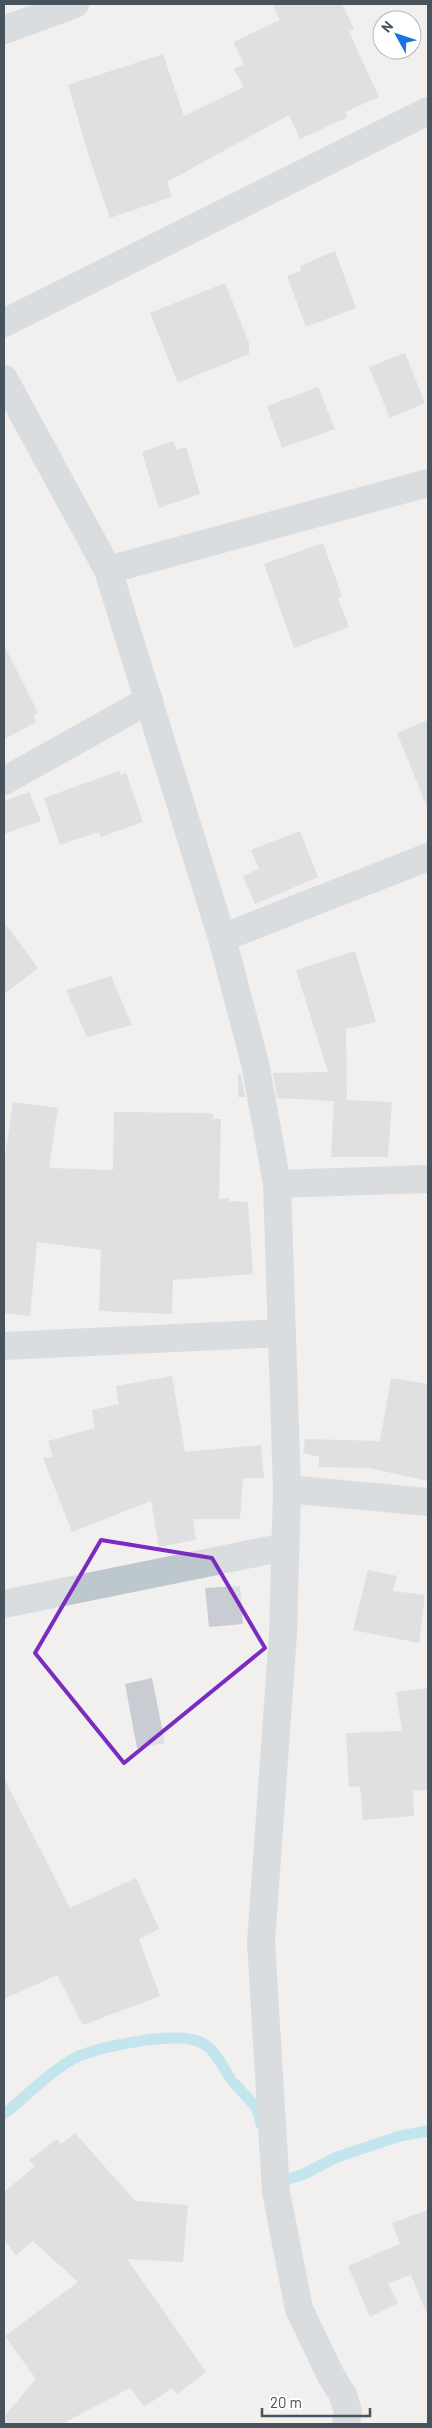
<svg xmlns="http://www.w3.org/2000/svg" width="432" height="2428" viewBox="0 0 432 2428" font-family="Barlow,sans-serif">
<style>
.lines{fill:none;stroke-linecap:round;stroke-linejoin:round}
.stream{stroke:#8adbed;stroke-width:11}
.building{fill:#c9ccd2}
.minor{stroke:#bdc7ce;stroke-width:28}
.marked{fill:none;stroke:#7b2cbf;stroke-width:4;stroke-linejoin:round}
</style>
<rect width="100%" height="100%" fill="#f2efef"/>
<g class="lines">
<g class="stream">
<path d="M 234,2083 L 257,2108 L 261,2124"/>
<path d="M 4,2114 C 27,2096 53,2068 79,2056 C 103,2046 180,2030 202,2043 C 216,2050 222,2066 230,2078"/>
<path d="M 274,2176 L 289,2179 L 304,2174 L 337,2157 L 400,2136 L 428,2131"/>
</g>
</g>
<g class="building">
<path d="M 272,4 L 342,4 L 354,29 L 349,32 L 379,97 L 345,112 L 348,117 L 300,139 L 289,115 L 167,182 L 172,197 L 110,218 L 91,163 L 68,85 L 163,54 L 184,116 L 244,87 L 234,69 L 244,64 L 233,42 L 280,20 Z"/>
<path d="M 335,251 L 356,308 L 306,327 L 287,276 L 301,271 L 300,266 Z"/>
<path d="M 225,283 L 249,343 L 249,354 L 178,383 L 150,313 Z"/>
<path d="M 405,353 L 425,403 L 390,418 L 369,367 Z"/>
<path d="M 318,387 L 335,429 L 282,448 L 267,406 Z"/>
<path d="M 173,441 L 177,450 L 186,447 L 200,494 L 159,508 L 142,452 Z"/>
<path d="M 323,543 L 342,596 L 338,598 L 349,627 L 294,648 L 264,564 Z"/>
<path d="M 4,645 L 38,713 L 33,715 L 36,722 L 4,739 Z"/>
<path d="M 428,720 L 428,807 L 427,807 L 397,733 Z"/>
<path d="M 119,771 L 121,775 L 126,773 L 143,822 L 101,837 L 99,832 L 60,845 L 44,798 Z"/>
<path d="M 29,792 L 41,821 L 4,834 L 4,801 Z"/>
<path d="M 300,831 L 318,877 L 255,904 L 243,876 L 259,869 L 251,850 Z"/>
<path d="M 4,922 L 38,968 L 4,994 Z"/>
<path d="M 355,951 L 376,1022 L 346,1029 L 347,1100 L 392,1102 L 388,1157 L 331,1157 L 334,1101 L 277,1098 L 273,1073 L 328,1072 L 296,970 Z"/>
<path d="M 111,976 L 132,1025 L 87,1037 L 66,990 Z"/>
<path d="M 238,1074 L 241,1074 L 245,1097 L 238,1097 Z"/>
<path d="M 13,1102 L 58,1108 L 49,1168 L 113,1170 L 114,1112 L 205,1113 L 213,1114 L 213,1119 L 221,1119 L 219,1199 L 229,1198 L 229,1201 L 248,1202 L 253,1274 L 173,1280 L 172,1314 L 99,1311 L 101,1250 L 37,1242 L 30,1316 L 4,1313 L 5,1157 Z"/>
<path d="M 172,1376 L 185,1452 L 261,1445 L 264,1478 L 243,1478 L 240,1519 L 193,1519 L 196,1540 L 159,1547 L 151,1501 L 72,1532 L 43,1458 L 53,1457 L 48,1441 L 95,1428 L 92,1410 L 119,1404 L 116,1386 Z"/>
<path d="M 391,1378 L 428,1384 L 428,1481 L 369,1468 L 319,1467 L 319,1457 L 303,1453 L 305,1439 L 380,1441 Z"/>
<path d="M 368,1570 L 397,1576 L 393,1591 L 425,1595 L 419,1643 L 353,1630 Z"/>
<path d="M 240,1586 L 243,1624 L 209,1627 L 205,1588 Z"/>
<path d="M 152,1678 L 165,1743 L 137,1748 L 125,1684 Z"/>
<path d="M 428,1688 L 428,1790 L 413,1791 L 414,1816 L 363,1820 L 360,1786 L 349,1787 L 346,1733 L 402,1731 L 396,1692 Z"/>
<path d="M 4,1778 L 70,1908 L 136,1878 L 159,1929 L 139,1939 L 160,1996 L 83,2025 L 57,1975 L 4,1999 Z"/>
<path d="M 75,2133 L 135,2201 L 188,2205 L 183,2262 L 127,2259 L 206,2372 L 177,2394 L 172,2388 L 144,2407 L 130,2388 L 62,2424 L 4,2424 L 4,2417 L 36,2379 L 5,2336 L 78,2282 L 33,2241 L 16,2255 L 4,2240 L 4,2192 L 35,2166 L 29,2160 L 57,2139 L 61,2144 Z"/>
<path d="M 428,2210 L 428,2312 L 426,2312 L 411,2275 L 388,2283 L 398,2303 L 370,2317 L 348,2266 L 400,2244 L 392,2223 Z"/>
</g>
<g class="lines">
<g class="minor">
<path d="M 4,30 L 75,4"/>
<path d="M 4,323 L 428,111"/>
<path d="M 4,379 L 108,570 L 222,938 L 255,1063 L 277,1184 L 287,1489 L 283,1634 L 261,1942 L 276,2192 L 299,2309 L 331,2376 L 343,2395 L 348,2412 L 346,2424"/>
<path d="M 108,570 L 428,483"/>
<path d="M 4,781 L 149,700"/>
<path d="M 222,938 L 428,857"/>
<path d="M 277,1184 L 428,1179"/>
<path d="M 4,1346 L 281,1333"/>
<path d="M 287,1489 L 428,1502"/>
<path d="M 4,1604 L 285,1547"/>
</g>
</g>
<path d="M0 0H432V2428H0ZM 101,1540 L 212,1558 L 265,1648 L 124,1763 L 35,1653 Z" fill="#f2efef" fill-opacity=".55" fill-rule="evenodd"/>
<path class="marked" d="M 101,1540 L 212,1558 L 265,1648 L 124,1763 L 35,1653 Z"/>
<rect width="432" height="2428" fill="none" stroke="#47535d" stroke-width="10"/>
<g transform="translate(397 35) rotate(310)"><circle r="24" fill="#ffffff" stroke="#b5babe"/>
<path d="M0-4L9 19L0 12L-9 19Z" fill="#1775e3"/>
<text y="-8" font-size="14" font-weight="bold" text-anchor="middle" fill="#47535d">N</text>
</g>
<path d="M262 2408v8h108v-8" fill="none" stroke="#47535d" stroke-width="2.5"/>
<text x="270" y="2408" font-size="15" fill="#47535d" stroke="#ffffff" stroke-width="4" paint-order="stroke">20 m</text>
</svg>
